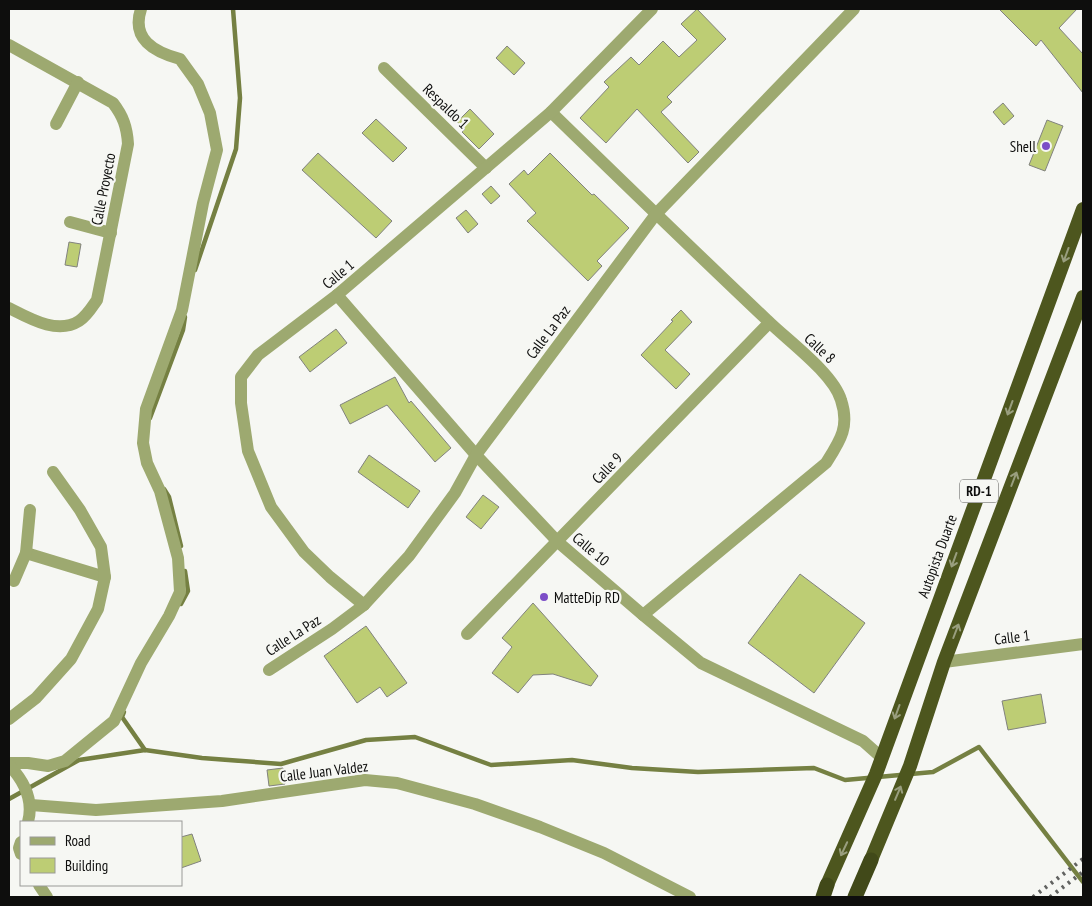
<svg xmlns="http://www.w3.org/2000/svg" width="1092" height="906" viewBox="0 0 1092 906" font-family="'PT Sans Narrow',sans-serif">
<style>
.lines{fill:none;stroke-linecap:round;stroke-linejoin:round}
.stream{stroke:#758042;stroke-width:4.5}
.building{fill:#bdcd74;stroke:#81827e}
.minor{stroke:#9da970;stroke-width:12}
.trunk{stroke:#4d561e;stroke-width:14}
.motorway{stroke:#414919;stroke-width:15}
.rail{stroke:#616260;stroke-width:4;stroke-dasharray:2.5 5;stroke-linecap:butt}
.oneway{stroke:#999e7e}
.poi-dot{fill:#7c4ec7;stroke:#f6f7f3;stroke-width:2}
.labels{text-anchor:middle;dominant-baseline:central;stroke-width:4.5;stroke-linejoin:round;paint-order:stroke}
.shield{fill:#f6f7f3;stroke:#545452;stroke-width:1}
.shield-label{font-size:14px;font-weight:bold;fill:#0e0e0d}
.street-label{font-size:15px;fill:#0e0e0d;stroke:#f6f7f3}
.poi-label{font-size:15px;fill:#0e0e0d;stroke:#f6f7f3;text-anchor:end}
</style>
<rect width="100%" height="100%" fill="#f6f7f3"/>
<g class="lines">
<g class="stream">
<path d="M 195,270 L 236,149 L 240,98 L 233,9"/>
<path d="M 150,418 L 183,330 L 185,317"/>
<path d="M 164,489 L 169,497 L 181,546"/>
<path d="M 181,604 L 188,591 L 185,571"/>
<path d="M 124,712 L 122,717 L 145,750"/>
<path d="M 9,799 L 79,760 L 145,750 L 202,758 L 281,764 L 366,740 L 415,737 L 491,765 L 572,760 L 632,768 L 698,772 L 814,768 L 845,780 L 933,772 L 979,747 L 1083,882"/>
</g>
</g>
<g class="building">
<path d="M 697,9 L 726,39 L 667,97 L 672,102 L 661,112 L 699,152 L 688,163 L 637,109 L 606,143 L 580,118 L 609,87 L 604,82 L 631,57 L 639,65 L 663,41 L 679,57 L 697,40 L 681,24 Z"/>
<path d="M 999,9 L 1077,9 L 1059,28 L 1083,54 L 1083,93 L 1041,40 L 1036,46 Z"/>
<path d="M 507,46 L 525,63 L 514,75 L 496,58 Z"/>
<path d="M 1003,103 L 1014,116 L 1004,125 L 993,112 Z"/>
<path d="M 470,109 L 494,134 L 479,149 L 462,132 L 465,129 L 457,122 Z"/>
<path d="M 376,119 L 407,148 L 393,162 L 362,133 Z"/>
<path d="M 1047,120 L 1063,126 L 1045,171 L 1029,165 Z"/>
<path d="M 318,153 L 392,221 L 376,238 L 302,170 Z"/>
<path d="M 550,153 L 592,195 L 594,194 L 629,228 L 597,261 L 602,266 L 588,281 L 527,221 L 536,213 L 509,184 L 524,170 L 528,175 Z"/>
<path d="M 491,186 L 500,196 L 491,204 L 482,194 Z"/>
<path d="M 466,210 L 478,224 L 468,233 L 456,218 Z"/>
<path d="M 69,242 L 81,244 L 77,267 L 65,265 Z"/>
<path d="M 681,310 L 692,322 L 665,350 L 690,374 L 676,389 L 641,355 L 673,321 L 671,320 Z"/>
<path d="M 336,329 L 347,343 L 310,372 L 299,357 Z"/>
<path d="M 395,377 L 409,403 L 411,401 L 451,448 L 435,462 L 387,405 L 350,424 L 340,405 Z"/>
<path d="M 369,455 L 420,491 L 408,508 L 358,472 Z"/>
<path d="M 483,495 L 499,507 L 481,529 L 466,517 Z"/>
<path d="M 800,574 L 865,623 L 814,693 L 748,643 Z"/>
<path d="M 533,603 L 598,676 L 591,686 L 553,674 L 533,675 L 518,693 L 492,673 L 512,647 L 502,638 Z"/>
<path d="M 366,626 L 407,683 L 387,697 L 380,687 L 357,703 L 324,656 Z"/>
<path d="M 1041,694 L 1046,723 L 1008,730 L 1002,701 Z"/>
<path d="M 283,768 L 285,784 L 269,786 L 267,770 Z"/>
<path d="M 192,834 L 201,861 L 181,868 L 181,837 Z"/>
</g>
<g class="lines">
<g class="minor">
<path d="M 9,45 L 113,103 C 123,116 127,127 128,144 L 97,300 C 92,307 87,316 79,321 C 57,335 29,318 9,308"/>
<path d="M 384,68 L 486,168"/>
<path d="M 551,112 C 623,182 694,251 767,320 C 787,340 833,373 841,400 C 850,427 840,441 826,463 L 643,615"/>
<path d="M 56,124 L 78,82"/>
<path d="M 70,222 L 111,233"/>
<path d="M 337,295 L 476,455 L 558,542 L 643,615 L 701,663 L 863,741 L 881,757"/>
<path d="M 26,553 L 105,577"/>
<path d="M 14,581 L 26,553 L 30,510"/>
<path d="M 364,605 L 330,577 L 304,552 L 271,507 L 248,451 L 241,403 L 241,377 L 258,355 L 337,295 L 551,112 L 652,9"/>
<path d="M 467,634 L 769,323"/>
<path d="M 944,662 L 1083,644"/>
<path d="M 269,670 L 332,629 L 364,605 L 409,556 L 455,493 L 476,455 L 656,214 L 854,9"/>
<path d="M 9,719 L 36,698 L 71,659 L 98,609 L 105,577 L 101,547 L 80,510 L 53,472"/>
<path d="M 9,763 L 28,763 L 48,766 L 65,761 L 114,721 L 141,663 L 169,616 L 180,592 L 178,558 L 160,491 L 147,463 L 143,443 L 146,409 L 182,310 L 203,203 L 217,150 L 210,113 L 198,84 L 180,59 C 154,52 131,39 141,9"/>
<path d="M 9,765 C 24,781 34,800 28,822"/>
<path d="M 31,805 L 96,810 L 222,801 L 365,780 L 397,783 L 475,804 L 540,827 L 604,853 L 690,897"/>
<path d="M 21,842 L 19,848 L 21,854"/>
<path d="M 39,885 L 47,897"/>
</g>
<g class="trunk">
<path d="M 871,860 L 910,766 L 944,662 L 1083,297"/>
<path d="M 827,885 L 876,774 L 1083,209"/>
</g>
<g class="motorway">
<path d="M 823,897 L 827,885"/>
<path d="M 855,897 L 871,860"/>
</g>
<g class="rail">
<path d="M 1033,897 L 1083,859"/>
<path d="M 1050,897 L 1083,872"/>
</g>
</g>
<defs><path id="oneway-shaft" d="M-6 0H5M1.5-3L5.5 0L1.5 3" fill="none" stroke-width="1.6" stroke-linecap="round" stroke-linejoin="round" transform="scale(1.25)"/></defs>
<g class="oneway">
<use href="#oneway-shaft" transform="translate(1066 255) rotate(110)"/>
<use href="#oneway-shaft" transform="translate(1010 408) rotate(110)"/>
<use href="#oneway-shaft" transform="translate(1014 479) rotate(-69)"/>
<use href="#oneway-shaft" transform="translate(954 560) rotate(110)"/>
<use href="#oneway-shaft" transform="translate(956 631) rotate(-69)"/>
<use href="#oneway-shaft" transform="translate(897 712) rotate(110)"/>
<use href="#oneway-shaft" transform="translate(898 793) rotate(-67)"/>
<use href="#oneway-shaft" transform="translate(844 849) rotate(115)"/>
</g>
<g class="poi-dot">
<circle cx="1046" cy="146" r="5"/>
<circle cx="544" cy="597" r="5"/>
</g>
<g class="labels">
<rect class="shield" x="960" y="479.5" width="38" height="23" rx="4"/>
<g class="shield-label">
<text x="979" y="491">RD-1</text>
</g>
<g class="street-label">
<text transform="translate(446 106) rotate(44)">Respaldo 1</text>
<text transform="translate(103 189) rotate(-79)">Calle Proyecto</text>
<text transform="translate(338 274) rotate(-40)">Calle 1</text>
<text transform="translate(548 332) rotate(-53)">Calle La Paz</text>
<text transform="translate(820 348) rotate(43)">Calle 8</text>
<text transform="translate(607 468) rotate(-46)">Calle 9</text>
<text transform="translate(591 549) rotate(40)">Calle 10</text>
<text transform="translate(937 556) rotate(-70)">Autopista Duarte</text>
<text transform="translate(293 635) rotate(-33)">Calle La Paz</text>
<text transform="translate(1012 637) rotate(-7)">Calle 1</text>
<text transform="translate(324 771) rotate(-7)">Calle Juan Valdez</text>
</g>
<g class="poi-label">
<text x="1036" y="146">Shell</text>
<text x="554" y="597" text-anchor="start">MatteDip RD</text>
</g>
</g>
<rect width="1092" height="906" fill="none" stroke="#0e0e0d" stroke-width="20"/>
<rect x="20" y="821" width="162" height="65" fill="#f6f7f3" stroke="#999a97"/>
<rect x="30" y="837" width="25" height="8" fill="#9da970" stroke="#999a97"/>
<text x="65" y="846" font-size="15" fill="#0e0e0d">Road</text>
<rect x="30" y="858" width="25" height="15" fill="#bdcd74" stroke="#999a97"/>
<text x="65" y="871" font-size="15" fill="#0e0e0d">Building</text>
</svg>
